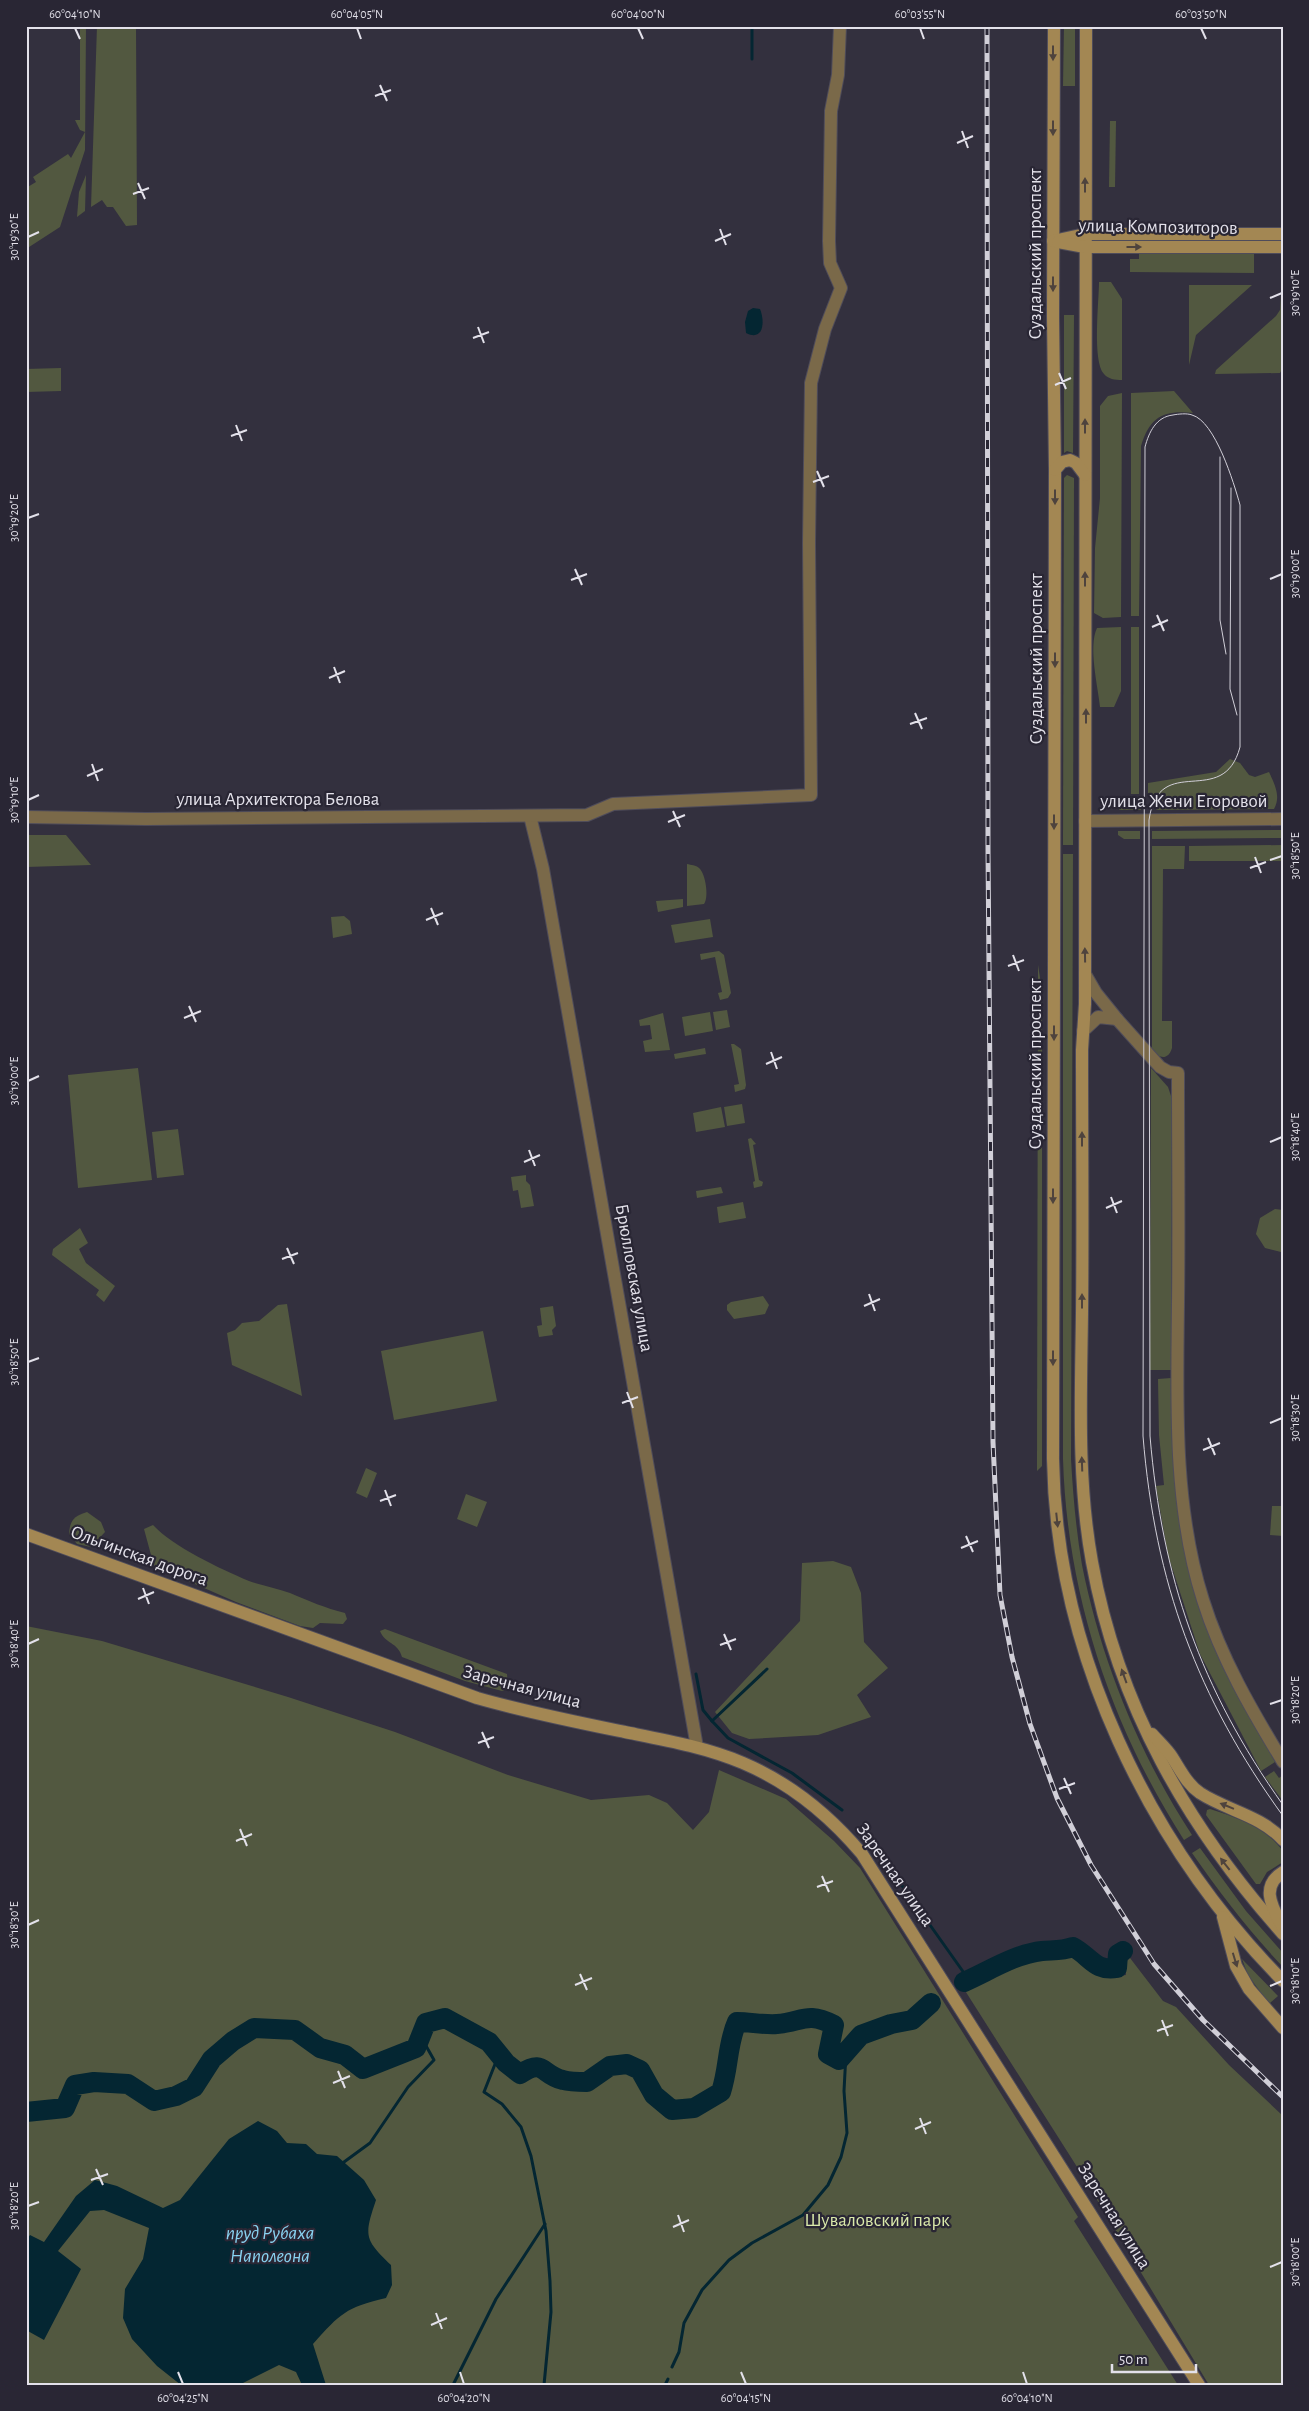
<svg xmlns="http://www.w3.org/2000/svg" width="1309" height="2411" viewBox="0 0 1309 2411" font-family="'Alegreya Sans',sans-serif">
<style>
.green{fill:#525840}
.water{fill:#042632}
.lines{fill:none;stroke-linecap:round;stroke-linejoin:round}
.stream{stroke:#042632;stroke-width:3}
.river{stroke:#042632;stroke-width:20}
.street-casing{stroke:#4f4c5a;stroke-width:14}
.secondary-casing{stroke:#4f4c5a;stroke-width:14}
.street{stroke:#7a6949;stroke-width:12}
.secondary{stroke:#a38753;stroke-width:12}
.tram{stroke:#d1cfd8;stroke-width:1}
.rail-casing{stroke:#d1cfd8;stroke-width:5}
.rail{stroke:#292634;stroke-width:3;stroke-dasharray:9;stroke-linecap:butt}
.oneway{fill:#4e433d}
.ticks{fill:none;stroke:#e3e1ea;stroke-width:2}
.labels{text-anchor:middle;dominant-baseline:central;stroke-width:4.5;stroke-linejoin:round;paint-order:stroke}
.street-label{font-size:19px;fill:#e3e1ea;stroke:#292634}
.park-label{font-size:19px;fill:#dae9aa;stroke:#292634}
.water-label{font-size:20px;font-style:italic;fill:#88d2f0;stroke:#292634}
.neatline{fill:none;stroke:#e3e1ea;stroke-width:2}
.ticks-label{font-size:12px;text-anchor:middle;fill:#e3e1ea}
</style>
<rect width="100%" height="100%" fill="#33303e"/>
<g class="green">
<path d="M 80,26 L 86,26 L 85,150 L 60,227 L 26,249 L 26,188 L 36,182 L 33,177 L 68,154 L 71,158 L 85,132 L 80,130 L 75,120 L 80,120 Z"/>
<path d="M 97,26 L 136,26 L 137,225 L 126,226 L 113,207 L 107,207 L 102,200 L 91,207 Z"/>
<path d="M 1064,26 L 1075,26 L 1075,86 L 1063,86 Z"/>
<path d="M 1110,121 L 1116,121 L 1115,187 L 1109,187 Z"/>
<path d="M 86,175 L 85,211 L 77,217 L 79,192 Z"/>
<path d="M 1139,251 L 1254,252 L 1254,273 L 1130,272 L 1130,259 L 1139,259 Z"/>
<path d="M 1282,280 L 1283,367 L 1280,373 L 1215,374 L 1216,370 L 1276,316 L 1280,310 Z"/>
<path d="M 1099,282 L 1111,282 L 1122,299 L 1122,380 C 1115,380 1108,379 1104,374 C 1092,362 1099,300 1099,282 Z"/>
<path d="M 1189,285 L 1252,285 L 1196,335 L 1189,365 Z"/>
<path d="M 1064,315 L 1074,315 L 1073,453 L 1067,451 L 1064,453 Z"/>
<path d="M 61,368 L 61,391 L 26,392 L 26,369 Z"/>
<path d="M 1174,391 L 1193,413 C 1163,410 1150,417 1141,446 L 1139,616 L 1131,616 L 1131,393 Z"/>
<path d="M 1122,393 L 1121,617 L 1103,618 L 1094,613 L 1095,548 L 1100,498 L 1100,406 L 1108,396 Z"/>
<path d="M 1067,475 L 1074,478 L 1073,845 L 1063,845 L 1064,478 Z"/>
<path d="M 1121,627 L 1121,691 L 1114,707 L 1100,707 C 1098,686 1088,647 1097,628 Z"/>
<rect x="1131" y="627" width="8" height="167"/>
<path d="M 1230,759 L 1240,763 L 1249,775 L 1255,777 L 1269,772 C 1275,785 1281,796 1274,809 L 1156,810 L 1164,797 L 1148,797 L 1148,783 L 1216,772 Z"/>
<path d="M 1121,802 L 1141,802 L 1141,810 L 1119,810 Z"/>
<path d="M 1283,830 L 1283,838 L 1152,839 L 1152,831 Z"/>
<path d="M 1118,831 L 1140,831 L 1140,839 L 1124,839 L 1118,835 Z"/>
<path d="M 26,835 L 66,835 L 91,865 L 26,867 Z"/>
<path d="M 1283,845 L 1283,861 L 1189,861 L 1189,846 Z"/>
<path d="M 1152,846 L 1185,846 L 1184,869 L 1163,869 L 1162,1021 L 1172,1021 L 1172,1048 C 1168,1061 1159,1058 1152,1051 Z"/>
<path d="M 1063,854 L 1073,854 L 1071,1459 C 1073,1494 1076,1530 1082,1565 C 1101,1660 1139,1754 1192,1835 L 1184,1840 C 1111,1726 1067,1595 1063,1459 Z"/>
<path d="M 687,864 C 691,865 696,865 699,868 C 706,874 709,898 704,904 L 687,906 Z"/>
<path d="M 683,899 L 683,907 L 658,912 L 656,901 Z"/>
<path d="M 344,916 L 350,921 L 352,934 L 333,938 L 331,917 Z"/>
<path d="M 710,919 L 713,937 L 675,943 L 671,925 Z"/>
<path d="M 719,951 L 724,955 L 731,993 L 728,998 L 720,1000 L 718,993 L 722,992 L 715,957 L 701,960 L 700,954 Z"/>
<path d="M 1038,965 L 1042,990 L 1042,1466 L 1037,1471 Z"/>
<path d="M 727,1010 L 730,1027 L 716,1030 L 713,1012 Z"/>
<path d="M 710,1012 L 713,1031 L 685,1036 L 682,1017 Z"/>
<path d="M 663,1013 L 670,1050 L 645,1052 L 643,1041 L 652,1039 L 650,1025 L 640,1026 L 639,1020 Z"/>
<path d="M 731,1044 L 734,1044 L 741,1049 L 746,1085 L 745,1089 L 735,1092 L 734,1085 L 739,1084 Z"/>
<path d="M 705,1048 L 706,1054 L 675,1059 L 674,1054 Z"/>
<path d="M 138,1068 L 152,1180 L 78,1188 L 68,1075 Z"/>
<path d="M 1151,1068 L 1168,1087 L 1172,1099 L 1171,1370 L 1150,1370 Z"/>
<path d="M 742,1104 L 745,1123 L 727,1126 L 724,1107 Z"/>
<path d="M 721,1107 L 725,1127 L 696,1132 L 693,1113 Z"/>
<path d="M 178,1129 L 184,1175 L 157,1178 L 152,1132 Z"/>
<path d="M 751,1138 L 756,1144 L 753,1145 L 759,1180 L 763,1182 L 762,1186 L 754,1188 L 753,1182 L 755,1181 L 748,1139 Z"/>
<path d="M 526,1175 L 526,1181 L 530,1185 L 534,1206 L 521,1208 L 518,1190 L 513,1191 L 511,1177 Z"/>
<path d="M 721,1187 L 723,1193 L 697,1198 L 696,1191 Z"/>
<path d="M 743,1202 L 746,1218 L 719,1223 L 717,1207 Z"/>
<path d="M 1275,1209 L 1283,1210 L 1281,1252 L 1265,1248 L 1256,1234 L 1260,1218 Z"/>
<path d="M 80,1228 L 88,1243 L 79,1249 L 86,1263 L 115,1286 L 104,1302 L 96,1295 L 99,1290 L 52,1255 L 53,1249 Z"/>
<path d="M 763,1296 L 769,1305 L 765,1314 L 734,1319 L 727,1310 L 727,1305 L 731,1302 Z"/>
<path d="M 287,1304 L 302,1396 L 232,1365 L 227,1333 L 235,1330 L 242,1323 L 259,1321 L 278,1305 Z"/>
<path d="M 553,1306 L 556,1326 L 552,1330 L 553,1335 L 539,1337 L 537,1326 L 542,1325 L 540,1308 Z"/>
<path d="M 483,1331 L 497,1401 L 394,1420 L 381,1351 Z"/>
<path d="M 1171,1378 L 1172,1442 L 1175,1483 L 1197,1602 L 1214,1646 L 1275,1762 L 1261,1771 L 1200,1654 L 1168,1555 L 1156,1486 L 1164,1485 L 1159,1435 L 1158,1379 Z"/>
<path d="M 366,1468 L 377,1473 L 367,1498 L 356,1493 Z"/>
<path d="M 466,1494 L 487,1502 L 477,1527 L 457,1519 Z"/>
<path d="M 1272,1506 L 1283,1506 L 1283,1536 L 1270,1535 Z"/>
<path d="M 87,1512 L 101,1522 L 105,1532 L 91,1547 L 77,1544 L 69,1534 C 70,1520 74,1516 87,1512 Z"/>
<path d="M 153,1525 C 173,1547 221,1569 249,1581 C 263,1586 277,1588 290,1593 C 309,1601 325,1608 345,1613 L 347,1619 L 343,1624 L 320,1623 L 313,1628 L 300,1626 L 236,1602 L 154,1566 L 144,1529 Z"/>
<path d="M 833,1561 L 851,1567 L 861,1593 L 864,1642 L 888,1668 L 857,1695 L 871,1717 L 818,1735 L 749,1739 L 732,1733 L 715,1712 L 800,1621 L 802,1563 Z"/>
<path d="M 26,1626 L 102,1641 L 288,1697 L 395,1732 L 508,1775 L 591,1800 L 649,1795 L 667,1803 L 693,1830 L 709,1812 L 719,1770 L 786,1799 L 834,1841 L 860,1868 L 1078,2217 L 1074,2221 L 1178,2385 L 26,2385 Z"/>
<path d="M 385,1629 L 507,1674 L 508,1689 L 502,1691 L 465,1681 L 402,1657 C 398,1642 385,1644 380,1631 Z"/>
<path d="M 1274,1771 L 1279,1778 L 1283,1775 L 1283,1801 L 1265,1777 Z"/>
<path d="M 1210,1809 C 1238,1818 1265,1827 1283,1851 L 1283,1862 L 1267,1872 L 1260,1884 L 1256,1884 L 1206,1815 L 1207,1810 Z"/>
<path d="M 1200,1848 L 1246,1911 L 1283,1953 L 1283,1967 C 1249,1931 1220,1893 1192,1853 Z"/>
<path d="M 1041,1955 L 1079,1956 C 1093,1967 1106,1980 1126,1975 L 1126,1962 L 1130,1958 L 1163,2001 L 1176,2007 L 1229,2065 L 1283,2116 L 1283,2385 L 1209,2385 L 1079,2170 L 964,1989 L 1006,1967 Z"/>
<path d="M 1242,1959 L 1278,1996 L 1269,2004 L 1248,1975 Z"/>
</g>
<g class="water">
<path d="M 753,308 L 760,309 C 765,321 764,342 746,333 L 745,322 L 748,311 Z"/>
<path d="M 258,2121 L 277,2131 L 287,2143 L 306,2144 L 317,2154 L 337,2156 L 364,2180 L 376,2200 C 364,2236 364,2239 391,2265 L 392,2285 L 386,2298 C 345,2308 341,2313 313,2344 L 326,2385 L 302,2385 L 296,2372 L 279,2365 L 239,2385 L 181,2385 L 157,2366 L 132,2339 L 123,2318 L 125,2289 L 143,2259 L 149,2228 L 104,2210 L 90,2211 L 58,2251 L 81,2269 L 44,2340 L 26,2330 L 26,2241 L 30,2235 L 44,2242 L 76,2196 L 95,2180 L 117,2186 L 163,2208 L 180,2200 L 229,2139 Z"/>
</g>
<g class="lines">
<g class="stream">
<path d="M 752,26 L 752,59"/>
<path d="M 696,1674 L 703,1710 L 712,1721 L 767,1669"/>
<path d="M 712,1721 L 728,1738 L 792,1773 L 842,1810"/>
<path d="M 864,1832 L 969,1980"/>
<path d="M 499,2054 L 484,2092 L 502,2104 L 521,2127 L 531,2156 L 546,2231 L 550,2281 L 551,2312 L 544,2385"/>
<path d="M 344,2162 L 370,2143 L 408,2087 L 434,2060 L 421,2037"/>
<path d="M 672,2367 L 679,2352 L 684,2323 L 702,2290 L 729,2260 L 752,2243 L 803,2215 L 828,2185 L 841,2157 L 847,2133 L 844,2091 L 846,2053"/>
<path d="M 453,2385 L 496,2299 L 545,2224"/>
<path d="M 665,2385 L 668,2379"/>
</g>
<g class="river">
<path d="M 964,1982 C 989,1971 1015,1954 1042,1951 C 1053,1950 1062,1951 1073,1947 C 1090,1956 1095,1972 1117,1968 L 1118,1954 L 1123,1951"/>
<path d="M 26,2112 L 65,2108 L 75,2085 L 94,2082 L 128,2084 L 154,2101 L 176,2096 L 194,2087 L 212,2059 L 233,2041 L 254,2028 L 295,2030 L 320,2048 L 345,2055 L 363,2069 L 416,2048 L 426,2023 L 445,2018 L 489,2042 L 506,2063 L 520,2074 C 545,2058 541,2075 563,2080 C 570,2082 579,2082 587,2082 L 610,2066 L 627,2064 L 640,2070 L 654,2095 L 672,2110 L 694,2108 L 721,2092 C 729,2068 727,2044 737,2022 C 750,2022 764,2025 777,2024 C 803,2022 806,2011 834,2025 L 828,2054 L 839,2060 L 861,2035 L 891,2024 L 912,2020 L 931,2003"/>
</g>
<defs>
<g id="street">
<path d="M 530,816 L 543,869 L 697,1747"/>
<path d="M 26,817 L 146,819 L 587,815 L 613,804 L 811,795 L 809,543 L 811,383 L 825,329 L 841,288 L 830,263 L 829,241 L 831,111 L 838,75 L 840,26"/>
<path d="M 1085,821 L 1283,819"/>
<path d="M 1117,1019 L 1160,1067 L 1169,1072 L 1178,1073 C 1178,1150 1179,1227 1178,1304 C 1177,1401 1173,1506 1203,1600 C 1221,1658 1252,1711 1283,1762"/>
<path d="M 1083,1031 L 1098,1017 L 1117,1019 L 1096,993 L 1085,974"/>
</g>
<g id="secondary">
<path d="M 1054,26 L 1053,317 L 1055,470 L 1053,1459 C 1056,1652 1148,1844 1283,1981"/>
<path d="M 1086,26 L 1085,1004 L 1082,1050 C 1082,1138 1083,1226 1082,1313 C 1081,1396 1077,1480 1092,1562 C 1118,1706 1187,1826 1283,1934"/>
<path d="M 1053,241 L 1085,234 L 1283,234"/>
<path d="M 1058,242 L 1085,247 L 1283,247"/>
<path d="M 1055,470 L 1062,462 L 1070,460 L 1076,463 L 1085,475"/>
<path d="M 26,1534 L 477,1698 C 526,1712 576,1722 625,1732 C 665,1740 705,1747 743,1763 C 790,1783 830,1816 862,1854 L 1199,2385"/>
<path d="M 1152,1734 C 1159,1742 1167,1749 1172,1757 C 1181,1771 1187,1784 1200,1793 C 1228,1811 1260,1815 1283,1840"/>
<path d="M 1283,1872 C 1259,1887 1273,1908 1283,1928"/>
<path d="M 1223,1917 L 1236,1966 L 1249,1989 L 1283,2028"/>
</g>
</defs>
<use href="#street" class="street-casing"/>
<use href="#secondary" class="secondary-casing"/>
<use href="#street" class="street"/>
<use href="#secondary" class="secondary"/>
<g class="tram">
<path d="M 1220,457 L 1220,620 L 1226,654"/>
<path d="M 1231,488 L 1230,689 L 1237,715"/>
<path d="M 1283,1805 C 1200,1688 1162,1578 1150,1436 L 1149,820 C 1159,750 1223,811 1240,747 L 1240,505 C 1234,483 1215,421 1192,415 C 1187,413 1178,414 1173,415 C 1156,417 1149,432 1145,447 L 1143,1436 C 1155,1583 1197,1697 1283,1816"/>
</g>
<defs>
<path id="rail" d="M 987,26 L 988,849 L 993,1442 L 1000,1595 L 1012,1657 L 1030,1724 L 1057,1798 L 1091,1865 L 1154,1964 L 1203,2020 L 1283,2097"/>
</defs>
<use href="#rail" class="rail-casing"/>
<use href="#rail" class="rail"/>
</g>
<defs><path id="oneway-solid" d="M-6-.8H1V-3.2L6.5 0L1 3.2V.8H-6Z" transform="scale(1.25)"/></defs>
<g class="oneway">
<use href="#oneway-solid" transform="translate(1053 53) rotate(90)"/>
<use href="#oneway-solid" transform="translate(1053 128) rotate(90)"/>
<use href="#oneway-solid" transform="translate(1085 185) rotate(-90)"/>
<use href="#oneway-solid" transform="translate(1134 247)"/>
<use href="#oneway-solid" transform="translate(1053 284) rotate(90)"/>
<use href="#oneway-solid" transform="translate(1085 426) rotate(-90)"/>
<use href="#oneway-solid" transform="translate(1055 497) rotate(90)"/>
<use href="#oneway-solid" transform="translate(1085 579) rotate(-90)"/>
<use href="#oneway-solid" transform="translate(1055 660) rotate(90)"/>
<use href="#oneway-solid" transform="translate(1086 716) rotate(-90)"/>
<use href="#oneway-solid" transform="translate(1054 822) rotate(90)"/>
<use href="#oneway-solid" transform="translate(1085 955) rotate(-91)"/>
<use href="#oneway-solid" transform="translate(1054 1033) rotate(90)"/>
<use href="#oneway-solid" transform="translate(1082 1139) rotate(-90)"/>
<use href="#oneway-solid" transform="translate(1053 1196) rotate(90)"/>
<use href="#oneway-solid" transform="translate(1082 1301) rotate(-90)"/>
<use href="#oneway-solid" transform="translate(1053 1358) rotate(90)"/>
<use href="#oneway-solid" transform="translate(1082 1464) rotate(-92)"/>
<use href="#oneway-solid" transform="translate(1057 1520) rotate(84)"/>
<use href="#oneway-solid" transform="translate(1124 1676) rotate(-110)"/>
<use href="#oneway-solid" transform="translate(1227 1806) rotate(-158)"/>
<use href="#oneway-solid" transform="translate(1225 1864) rotate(-128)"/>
<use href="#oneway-solid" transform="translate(1235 1960) rotate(73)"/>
</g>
<path class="ticks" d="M 75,28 L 80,39M 357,28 L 361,39M 638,28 L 643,39M 920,28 L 924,39M 1201,28 L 1206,39M 380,85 L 387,101M 375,96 L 391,90M 962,131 L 968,148M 957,143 L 973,136M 138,183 L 145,199M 133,194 L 149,188M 720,229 L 726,245M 28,237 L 39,232M 715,241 L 731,234M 1270,298 L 1282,293M 478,327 L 484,343M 473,338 L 489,332M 1059,373 L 1066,389M 1055,385 L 1071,378M 236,425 L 242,441M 231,436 L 247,430M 817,471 L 824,487M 813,482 L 829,476M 28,518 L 39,514M 575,569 L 582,585M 1270,579 L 1282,574M 571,580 L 587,574M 1157,615 L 1164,631M 1152,627 L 1168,620M 334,667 L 340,683M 329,678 L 345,671M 915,713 L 922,729M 910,724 L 927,718M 92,764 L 98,781M 87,776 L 103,769M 28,800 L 39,795M 673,811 L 680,827M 668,822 L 685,815M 1255,857 L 1261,873M 1270,860 L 1282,856M 1250,868 L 1266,862M 431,908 L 438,925M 426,920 L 443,913M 1013,955 L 1019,971M 1008,966 L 1024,960M 189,1006 L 196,1022M 184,1018 L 201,1011M 771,1052 L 777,1069M 766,1064 L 782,1057M 28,1081 L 39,1076M 1270,1142 L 1282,1137M 529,1150 L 535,1166M 524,1162 L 540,1155M 1111,1197 L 1117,1213M 1106,1208 L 1122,1201M 287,1248 L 294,1264M 282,1259 L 298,1253M 869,1294 L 875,1311M 864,1306 L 880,1299M 28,1362 L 39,1358M 627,1392 L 633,1408M 622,1403 L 638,1397M 1270,1423 L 1282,1418M 1208,1438 L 1215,1455M 1203,1450 L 1220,1443M 385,1490 L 391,1506M 380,1501 L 396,1495M 966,1536 L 973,1552M 961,1548 L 978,1541M 143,1588 L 149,1604M 138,1599 L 154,1592M 724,1634 L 731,1650M 28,1644 L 39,1639M 720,1645 L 736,1639M 1270,1704 L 1282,1700M 482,1732 L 489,1748M 478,1743 L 494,1737M 1064,1778 L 1071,1794M 1059,1789 L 1075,1783M 240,1829 L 247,1846M 236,1841 L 252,1834M 822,1876 L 829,1892M 817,1887 L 833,1881M 28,1925 L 39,1920M 580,1974 L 587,1990M 575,1985 L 592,1978M 1270,1986 L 1282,1981M 1162,2020 L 1168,2036M 1157,2031 L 1173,2025M 338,2071 L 345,2088M 333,2083 L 350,2076M 920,2118 L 926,2134M 915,2129 L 931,2122M 96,2169 L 103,2185M 91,2180 L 108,2174M 28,2206 L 39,2202M 678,2215 L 684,2232M 673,2227 L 689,2220M 1270,2267 L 1282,2262M 436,2313 L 442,2329M 431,2325 L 447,2318M 178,2372 L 183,2384M 460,2372 L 464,2384M 741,2372 L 746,2384M 1023,2372 L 1027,2384"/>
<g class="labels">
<g class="street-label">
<text transform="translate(1158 227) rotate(1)">улица Композиторов</text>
<text transform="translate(1035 254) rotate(-90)">Суздальский проспект</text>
<text transform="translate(1036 659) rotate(-90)">Суздальский проспект</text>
<text x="278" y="799">улица Архитектора Белова</text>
<text x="1184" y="801">улица Жени Егоровой</text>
<text transform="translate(1035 1064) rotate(-90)">Суздальский проспект</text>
<text transform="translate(634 1278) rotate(80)">Брюлловская улица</text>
<text transform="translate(139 1556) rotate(20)">Ольгинская дорога</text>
<text transform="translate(522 1687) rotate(15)">Заречная улица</text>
<text transform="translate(895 1875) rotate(55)">Заречная улица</text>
<text transform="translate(1114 2216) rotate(58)">Заречная улица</text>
</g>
<g class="park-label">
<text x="877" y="2220">Шуваловский парк</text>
</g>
<g class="water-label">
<text x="270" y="2233">пруд Рубаха<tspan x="270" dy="23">Наполеона</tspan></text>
</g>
</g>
<rect width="1309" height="2411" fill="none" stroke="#292634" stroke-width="55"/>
<path d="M1112 2364v8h84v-8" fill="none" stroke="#e3e1ea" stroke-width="2.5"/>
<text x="1119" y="2364" font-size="15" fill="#e3e1ea" stroke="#292634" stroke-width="4" paint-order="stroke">50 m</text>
<rect x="28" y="28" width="1254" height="2356" class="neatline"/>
<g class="ticks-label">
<text x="75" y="18">60°04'10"N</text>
<text x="357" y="18">60°04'05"N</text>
<text x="638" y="18">60°04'00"N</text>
<text x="920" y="18">60°03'55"N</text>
<text x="1201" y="18">60°03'50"N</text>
<text transform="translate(14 237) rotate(-90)" y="4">30°19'30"E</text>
<text transform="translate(1295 293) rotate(-90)" y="4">30°19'10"E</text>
<text transform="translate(14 518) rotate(-90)" y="4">30°19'20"E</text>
<text transform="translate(1295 574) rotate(-90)" y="4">30°19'00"E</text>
<text transform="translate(14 800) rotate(-90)" y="4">30°19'10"E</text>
<text transform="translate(1295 856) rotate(-90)" y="4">30°18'50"E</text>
<text transform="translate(14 1081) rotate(-90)" y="4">30°19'00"E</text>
<text transform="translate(1295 1137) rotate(-90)" y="4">30°18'40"E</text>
<text transform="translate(14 1362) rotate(-90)" y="4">30°18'50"E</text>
<text transform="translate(1295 1418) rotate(-90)" y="4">30°18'30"E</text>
<text transform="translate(14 1644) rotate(-90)" y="4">30°18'40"E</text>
<text transform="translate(1295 1700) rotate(-90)" y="4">30°18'20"E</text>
<text transform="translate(14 1925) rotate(-90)" y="4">30°18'30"E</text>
<text transform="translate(1295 1981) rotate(-90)" y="4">30°18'10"E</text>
<text transform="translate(14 2206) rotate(-90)" y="4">30°18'20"E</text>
<text transform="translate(1295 2262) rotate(-90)" y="4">30°18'00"E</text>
<text x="183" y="2402">60°04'25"N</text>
<text x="464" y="2402">60°04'20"N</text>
<text x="746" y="2402">60°04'15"N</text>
<text x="1027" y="2402">60°04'10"N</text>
</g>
</svg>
